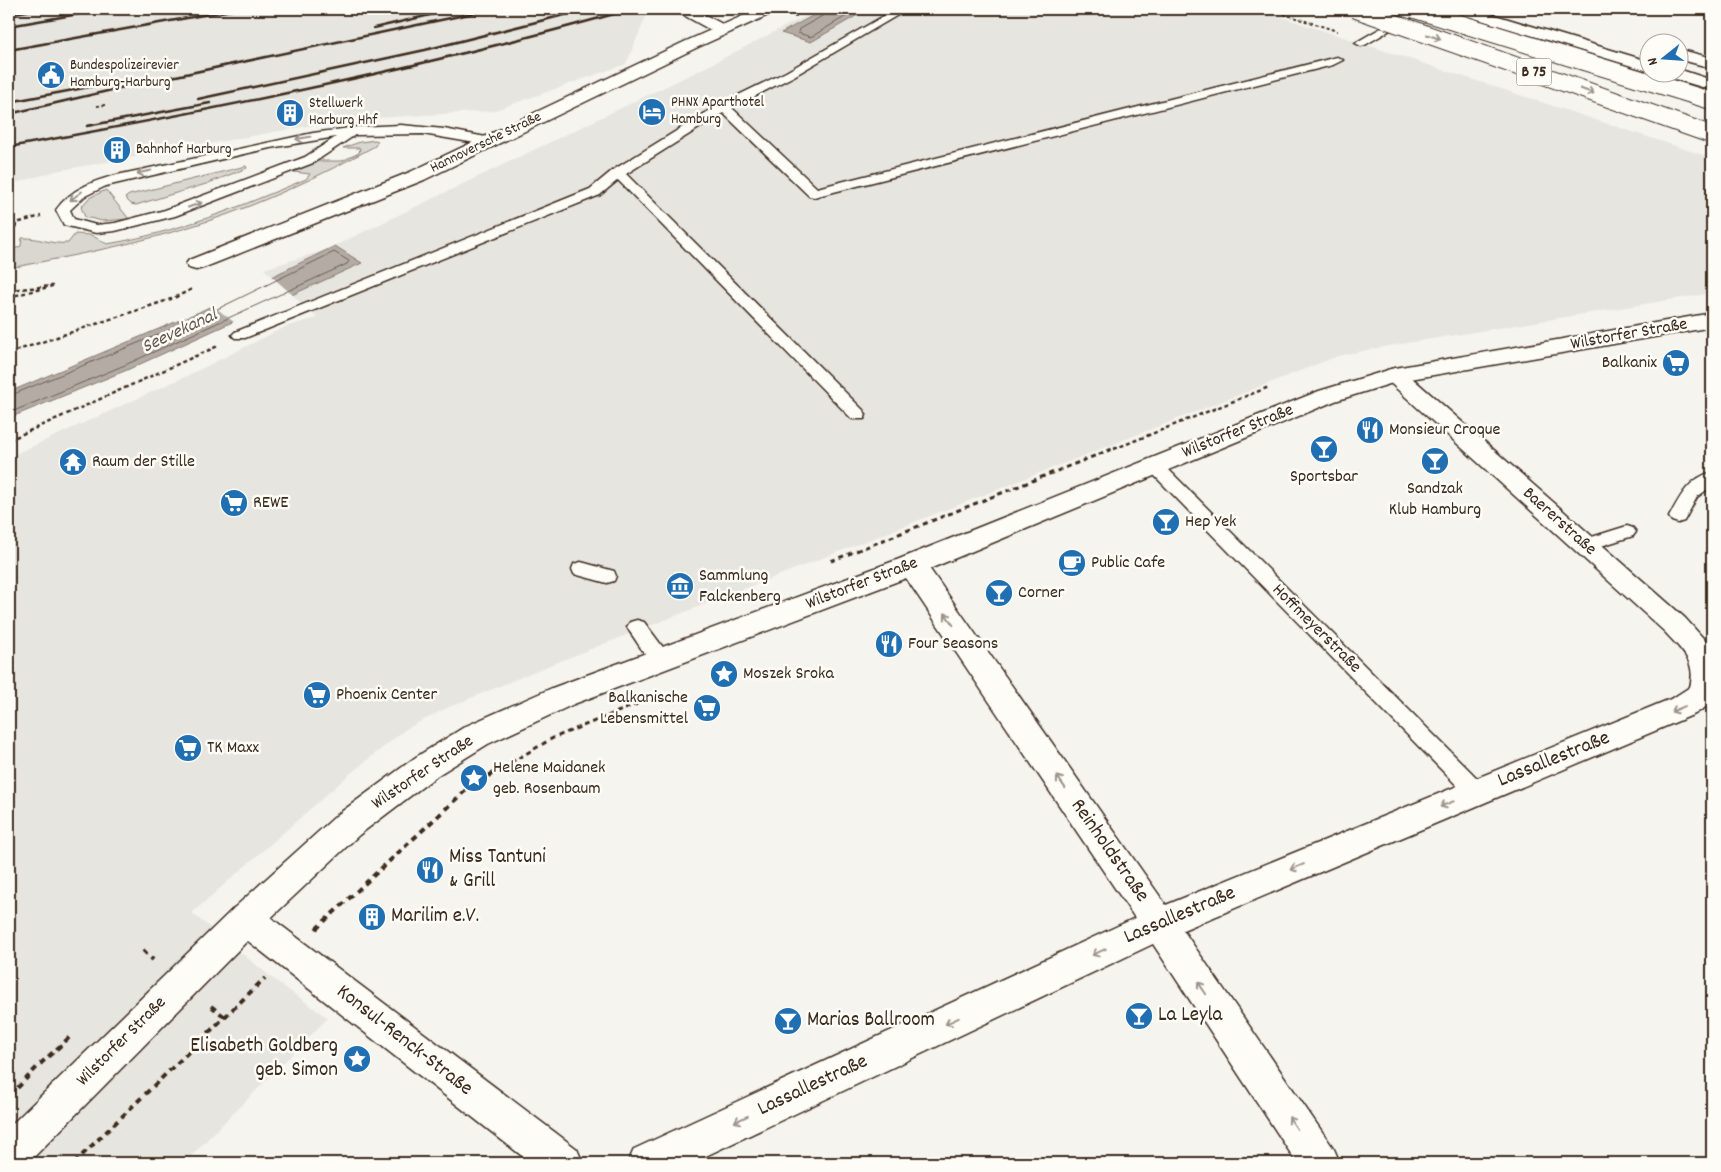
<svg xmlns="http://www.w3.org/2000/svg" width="1721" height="1172" viewBox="0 0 1721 1172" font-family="Dekko,sans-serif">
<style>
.built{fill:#e7e5df}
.green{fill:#dad6d0;stroke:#8a8077}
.water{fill:#b4aca4;stroke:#84786e}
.pier{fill:#f5f4ee}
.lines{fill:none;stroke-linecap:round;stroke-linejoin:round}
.shore{stroke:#6b5e54;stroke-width:1}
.service-casing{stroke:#3b2a1e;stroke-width:3}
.minor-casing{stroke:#3b2a1e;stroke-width:3}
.tertiary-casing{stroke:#3b2a1e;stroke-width:3}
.secondary-casing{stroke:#3b2a1e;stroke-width:3}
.trunk-casing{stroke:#3b2a1e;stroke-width:3}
.path-far3{stroke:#3b2a1e;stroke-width:2;stroke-dasharray:3 2.5;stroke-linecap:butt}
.path-far2{stroke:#3b2a1e;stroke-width:2.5;stroke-dasharray:4 3;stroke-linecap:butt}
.path-far1{stroke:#3b2a1e;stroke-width:3;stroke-dasharray:5 4;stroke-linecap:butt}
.path{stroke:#3b2a1e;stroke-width:4;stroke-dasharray:6 5;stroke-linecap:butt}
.service{fill:#fdfcf7;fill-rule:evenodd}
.minor{fill:#fdfcf7;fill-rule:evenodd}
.tertiary{fill:#fdfcf7;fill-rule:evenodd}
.secondary{fill:#fdfcf7;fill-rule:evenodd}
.trunk{fill:#fdfcf7;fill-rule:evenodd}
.rail{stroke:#3b2a1e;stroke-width:2.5}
.trunk-bridge-casing{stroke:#3b2a1e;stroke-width:19;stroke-linecap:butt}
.trunk-bridge{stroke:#fdfcf7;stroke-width:17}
.oneway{stroke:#9c938a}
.labels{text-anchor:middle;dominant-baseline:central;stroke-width:5;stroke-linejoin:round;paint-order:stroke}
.far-poi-label{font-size:15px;fill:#3b2a1e;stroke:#fdfcf7;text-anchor:start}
.far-street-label{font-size:15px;fill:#3b2a1e;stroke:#fdfcf7}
.shield{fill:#fdfcf7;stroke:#75695f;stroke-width:1}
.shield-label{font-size:16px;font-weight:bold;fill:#3b2a1e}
.street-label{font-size:18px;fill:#3b2a1e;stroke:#fdfcf7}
.poi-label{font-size:18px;fill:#3b2a1e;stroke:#fdfcf7;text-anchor:start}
.water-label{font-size:19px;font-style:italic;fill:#65584d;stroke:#fdfcf7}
.near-street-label{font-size:21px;fill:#3b2a1e;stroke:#fdfcf7}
.near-poi-label{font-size:21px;fill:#3b2a1e;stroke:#fdfcf7;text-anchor:start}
</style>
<rect width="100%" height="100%" fill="#f5f4ee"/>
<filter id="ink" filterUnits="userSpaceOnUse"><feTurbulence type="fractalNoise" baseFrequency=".02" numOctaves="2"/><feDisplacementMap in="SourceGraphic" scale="10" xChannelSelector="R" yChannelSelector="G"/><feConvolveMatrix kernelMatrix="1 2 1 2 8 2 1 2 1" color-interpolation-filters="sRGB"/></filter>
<g filter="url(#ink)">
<g class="built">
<path d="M 9,9 L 660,9 L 648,12 L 626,64 L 493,111 L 341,120 L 56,171 L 9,185 Z"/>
<path d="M 819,9 L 1257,9 L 1712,158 L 1712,293 L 1377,348 L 1338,356 L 550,665 L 447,708 L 406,729 L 351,773 L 192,913 L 276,981 L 328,1018 L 184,1163 L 9,1163 L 9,457 L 189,375 L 285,327 L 317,318 L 264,269 L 328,249 L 702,69 Z"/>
</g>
<g class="green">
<path d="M 375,140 L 378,141 L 375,146 C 320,176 264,203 205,222 C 142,243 76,255 10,268 L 9,251 L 21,246 L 22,238 C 39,237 51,245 68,243 L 75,234 L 91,235 L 107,244 C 176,233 242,206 306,179 L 310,174 L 294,172 L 318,161 L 342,161 L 359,153 L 360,148 L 343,148 L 360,142 Z"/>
<path d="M 246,166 L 247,168 L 206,184 L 136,205 L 131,204 L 125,198 L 129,195 Z"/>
<path d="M 106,190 L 129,219 L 102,221 L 85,217 L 81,207 L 89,198 Z"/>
</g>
<g class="water">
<path d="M 825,9 L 868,9 L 811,42 L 781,33 Z"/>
<path d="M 335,246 L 362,263 L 127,370 L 9,418 L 9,392 L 199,312 Z"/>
</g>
<path class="pier" d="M 270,275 L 294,296 L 235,323 L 211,304 Z"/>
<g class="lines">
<g class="shore">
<path d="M 826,9 L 824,15 L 799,29 L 798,33 L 811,37 L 858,9"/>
<path d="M 9,396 L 201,317 L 334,252 L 349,261 L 347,264 L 125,365 L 9,413"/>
</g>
<defs>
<g id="service">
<path d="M 896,9 L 908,9 L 794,76 L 732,108 L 817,188 L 1337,57 L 1343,60 L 1333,65 L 814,197 L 809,196 L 723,113 L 626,174 L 864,411 L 866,415 L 864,419 L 852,419 L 618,180 L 600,195 L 245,338 L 235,338 L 232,335 L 235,332 L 590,189 L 613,170 L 720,104 L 786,72 Z"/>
<path d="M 1414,9 L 1426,9 L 1365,45 L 1361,46 L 1355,43 Z"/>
<path d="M 401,125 L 444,129 L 491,138 L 493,141 L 487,145 L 423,134 L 355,135 L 313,163 L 175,216 L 115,231 L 96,233 L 64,225 L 56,210 C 71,189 93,181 117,175 L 313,133 L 357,127 ZM 336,137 L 305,157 L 165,210 L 115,223 L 96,225 L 74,219 L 70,210 L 85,196 L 106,186 L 270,148 Z"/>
<path d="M 1155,460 L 1161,462 L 1485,786 L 1488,792 L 1485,798 L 1477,801 L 1469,798 L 1149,470 L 1146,466 L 1149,462 Z"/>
<path d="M 1712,472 L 1712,486 L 1697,497 L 1684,521 L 1678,523 L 1672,521 L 1669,517 C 1680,497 1688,479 1712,472 Z"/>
<path d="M 1627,526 L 1633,528 L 1636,532 L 1633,536 L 1585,551 L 1579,549 L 1576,545 L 1579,541 Z"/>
<path d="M 581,562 L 614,571 L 616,576 L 614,581 L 607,583 L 574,574 L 572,569 L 574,564 Z"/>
<path d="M 637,620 L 644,622 L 668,654 L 671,659 L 668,664 C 650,670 640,645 630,632 L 627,627 L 630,622 Z"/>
</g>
<g id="minor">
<path d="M 675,9 L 694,9 L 728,27 L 730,30 L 728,33 L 716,33 L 678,12 Z"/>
<path d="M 1395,368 L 1403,370 L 1685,618 L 1712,648 L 1712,703 L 1695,714 L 1183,930 L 1334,1149 L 1340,1163 L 1297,1163 L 1153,944 L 691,1163 L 628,1163 L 634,1149 L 1135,918 L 902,572 L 898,565 L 902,558 L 912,555 L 922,558 L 1166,905 L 1673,698 L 1690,687 C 1697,661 1681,650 1665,632 L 1387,380 L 1383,375 L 1387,370 Z"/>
<path d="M 246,903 L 258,908 L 577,1149 L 583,1163 L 531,1163 L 234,930 L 229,919 L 234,908 Z"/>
</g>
<path id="tertiary" d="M 1712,313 L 1712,327 L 1399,381 L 1335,401 L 922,572 L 574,704 L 488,744 L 438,775 L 359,835 L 258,930 L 28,1163 L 9,1163 L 9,1127 L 234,908 L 337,815 L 416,757 L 466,726 L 552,688 L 902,558 L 1319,391 L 1395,368 Z"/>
<path id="secondary" d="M 758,9 L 778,9 L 775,12 L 696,48 L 424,180 L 203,268 L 196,270 L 189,268 L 186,264 L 189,260 L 410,172 L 684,42 Z"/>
<g id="trunk">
<path d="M 1451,9 L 1475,9 L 1648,61 L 1648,71 L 1454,12 Z"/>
<path d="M 1678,49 L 1712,58 L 1712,68 L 1678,59 Z"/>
<path d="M 1678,69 L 1712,80 L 1712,90 L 1665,76 L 1663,72 L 1678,72 Z"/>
</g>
</defs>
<use href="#service" class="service-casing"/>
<use href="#minor" class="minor-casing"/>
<use href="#tertiary" class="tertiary-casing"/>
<use href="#secondary" class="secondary-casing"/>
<use href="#trunk" class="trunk-casing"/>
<g class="path-far3">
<path d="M 1268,9 L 1337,31"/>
<path d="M 794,17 L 811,9"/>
<path d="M 80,65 L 82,65"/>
<path d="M 97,106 L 105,105"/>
</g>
<g class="path-far2">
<path d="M 9,232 L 20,222 L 41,216"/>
<path d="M 9,290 L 52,286 L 9,297"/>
<path d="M 9,353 L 174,298 L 192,289"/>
<path d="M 9,440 L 218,346"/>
<path d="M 1114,449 L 1269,387"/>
</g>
<g class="path-far1">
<path d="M 831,561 L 1117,447"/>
<path d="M 503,767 L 553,738 L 637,704"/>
</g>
<g class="path">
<path d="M 316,929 L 467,789 L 505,766"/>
<path d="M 143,950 L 153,960"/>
<path d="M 211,1006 L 225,1017"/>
<path d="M 10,1096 L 39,1065 L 71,1036"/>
<path d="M 74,1163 L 265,978"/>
</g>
<use href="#service" class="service"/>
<use href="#minor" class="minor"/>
<use href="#tertiary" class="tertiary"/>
<use href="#secondary" class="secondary"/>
<use href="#trunk" class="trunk"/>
<g class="rail">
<path d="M 9,14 L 39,9"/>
<path d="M 9,26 L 108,9"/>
<path d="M 374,28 L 456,9"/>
<path d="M 9,50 L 237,9"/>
<path d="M 198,99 L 425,50 L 588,9"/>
<path d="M 9,102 L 100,85"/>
<path d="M 9,114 L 129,86 L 493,9"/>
<path d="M 87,126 L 210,103"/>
<path d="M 9,147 C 219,109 427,67 632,9"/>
</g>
<defs>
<g id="trunk-bridge">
<path d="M 1355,9 L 1712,135"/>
<path d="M 1413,9 L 1712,101"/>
</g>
</defs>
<use href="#trunk-bridge" class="trunk-bridge-casing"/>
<use href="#trunk-bridge" class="trunk-bridge"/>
</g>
<defs><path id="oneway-shaft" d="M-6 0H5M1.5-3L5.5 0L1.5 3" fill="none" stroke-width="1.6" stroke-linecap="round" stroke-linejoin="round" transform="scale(1.25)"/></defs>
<g class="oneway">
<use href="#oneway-shaft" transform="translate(1434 37) rotate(19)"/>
<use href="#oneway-shaft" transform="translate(1587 91) rotate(19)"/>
<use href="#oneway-shaft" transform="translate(303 138) rotate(170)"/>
<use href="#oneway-shaft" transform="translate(144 172) rotate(168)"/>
<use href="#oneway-shaft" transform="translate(76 196) rotate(143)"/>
<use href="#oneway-shaft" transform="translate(195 205) rotate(-19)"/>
<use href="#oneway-shaft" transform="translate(949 619) rotate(-125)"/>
<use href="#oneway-shaft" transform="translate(1678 709) rotate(157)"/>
<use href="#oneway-shaft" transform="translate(1061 782) rotate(-125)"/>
<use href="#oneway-shaft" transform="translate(1447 804) rotate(157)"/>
<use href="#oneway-shaft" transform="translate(1297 867) rotate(158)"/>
<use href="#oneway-shaft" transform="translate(1099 952) rotate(155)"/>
<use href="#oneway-shaft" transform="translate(1202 988) rotate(-124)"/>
<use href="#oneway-shaft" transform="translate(952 1021) rotate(155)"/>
<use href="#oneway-shaft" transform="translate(741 1119) rotate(155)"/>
<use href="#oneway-shaft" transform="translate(1293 1123) rotate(-124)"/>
</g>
</g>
<defs>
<symbol id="civic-disc" viewBox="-11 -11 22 22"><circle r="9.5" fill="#1f6fb2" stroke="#fdfcf7"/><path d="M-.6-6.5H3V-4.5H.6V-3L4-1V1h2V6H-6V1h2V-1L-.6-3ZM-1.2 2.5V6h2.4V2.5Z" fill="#fff"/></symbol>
<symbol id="hotel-disc" viewBox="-11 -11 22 22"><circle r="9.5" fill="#1f6fb2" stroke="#fdfcf7"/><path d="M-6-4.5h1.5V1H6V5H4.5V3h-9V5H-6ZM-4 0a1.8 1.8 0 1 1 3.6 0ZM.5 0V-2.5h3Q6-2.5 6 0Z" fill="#fff"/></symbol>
<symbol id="building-disc" viewBox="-11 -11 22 22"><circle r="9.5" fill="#1f6fb2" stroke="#fdfcf7"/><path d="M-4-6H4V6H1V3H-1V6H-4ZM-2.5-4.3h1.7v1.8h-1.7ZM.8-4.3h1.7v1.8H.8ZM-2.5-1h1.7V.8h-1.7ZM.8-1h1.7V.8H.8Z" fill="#fff"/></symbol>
<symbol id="supermarket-disc" viewBox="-11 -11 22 22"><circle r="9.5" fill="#1f6fb2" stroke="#fdfcf7"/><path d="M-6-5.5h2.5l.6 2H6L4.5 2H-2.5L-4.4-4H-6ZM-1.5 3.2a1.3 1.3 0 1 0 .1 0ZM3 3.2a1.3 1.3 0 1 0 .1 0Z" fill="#fff"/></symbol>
<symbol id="restaurant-disc" viewBox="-11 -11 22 22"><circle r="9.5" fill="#1f6fb2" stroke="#fdfcf7"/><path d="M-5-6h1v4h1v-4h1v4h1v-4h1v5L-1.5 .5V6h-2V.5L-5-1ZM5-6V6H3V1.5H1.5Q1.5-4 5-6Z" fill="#fff"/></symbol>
<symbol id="bar-disc" viewBox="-11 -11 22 22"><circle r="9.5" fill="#1f6fb2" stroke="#fdfcf7"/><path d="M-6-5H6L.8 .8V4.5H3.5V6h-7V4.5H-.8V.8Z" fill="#fff"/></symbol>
<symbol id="temple-disc" viewBox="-11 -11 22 22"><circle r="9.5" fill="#1f6fb2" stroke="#fdfcf7"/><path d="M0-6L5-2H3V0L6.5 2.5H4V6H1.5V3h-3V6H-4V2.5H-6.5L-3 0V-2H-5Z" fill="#fff"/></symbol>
<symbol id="cafe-disc" viewBox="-11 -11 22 22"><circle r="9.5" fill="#1f6fb2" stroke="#fdfcf7"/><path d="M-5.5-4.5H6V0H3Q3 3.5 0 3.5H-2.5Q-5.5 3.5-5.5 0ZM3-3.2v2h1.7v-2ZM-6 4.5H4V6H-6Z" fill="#fff"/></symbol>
<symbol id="museum-disc" viewBox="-11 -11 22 22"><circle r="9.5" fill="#1f6fb2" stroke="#fdfcf7"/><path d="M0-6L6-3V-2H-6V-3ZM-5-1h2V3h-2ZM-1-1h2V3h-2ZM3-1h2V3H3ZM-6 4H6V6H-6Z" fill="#fff"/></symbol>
<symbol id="sight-disc" viewBox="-11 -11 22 22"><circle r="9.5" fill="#1f6fb2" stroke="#fdfcf7"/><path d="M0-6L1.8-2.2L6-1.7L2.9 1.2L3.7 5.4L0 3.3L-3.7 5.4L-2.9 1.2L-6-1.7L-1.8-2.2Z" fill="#fff"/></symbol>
</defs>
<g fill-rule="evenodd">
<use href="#civic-disc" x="35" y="59" width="32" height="32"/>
<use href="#hotel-disc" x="636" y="96" width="32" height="32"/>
<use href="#building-disc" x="274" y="97" width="32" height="32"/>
<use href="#building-disc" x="101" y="134" width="32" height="32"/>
<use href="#supermarket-disc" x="1660" y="347" width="32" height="32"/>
<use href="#restaurant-disc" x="1354" y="414" width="32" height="32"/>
<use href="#bar-disc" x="1308" y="433" width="32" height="32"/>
<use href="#bar-disc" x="1419" y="445" width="32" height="32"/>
<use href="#temple-disc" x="57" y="446" width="32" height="32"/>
<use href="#supermarket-disc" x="218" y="487" width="32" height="32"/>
<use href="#bar-disc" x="1150" y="506" width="32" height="32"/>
<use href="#cafe-disc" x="1056" y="547" width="32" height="32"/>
<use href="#museum-disc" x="664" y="570" width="32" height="32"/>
<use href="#bar-disc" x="983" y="577" width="32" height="32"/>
<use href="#restaurant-disc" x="873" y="628" width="32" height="32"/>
<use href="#sight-disc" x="708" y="658" width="32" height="32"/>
<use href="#supermarket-disc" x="301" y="679" width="32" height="32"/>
<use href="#supermarket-disc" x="691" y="692" width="32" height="32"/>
<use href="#supermarket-disc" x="172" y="732" width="32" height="32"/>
<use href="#sight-disc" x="458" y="762" width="32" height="32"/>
<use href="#restaurant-disc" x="414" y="854" width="32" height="32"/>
<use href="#building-disc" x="356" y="901" width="32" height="32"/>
<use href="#bar-disc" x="1123" y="1000" width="32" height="32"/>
<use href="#bar-disc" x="772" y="1005" width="32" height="32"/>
<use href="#sight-disc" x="341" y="1043" width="32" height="32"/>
</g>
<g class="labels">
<g class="far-poi-label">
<text x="70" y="66">Bundespolizeirevier<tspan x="70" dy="17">Hamburg-Harburg</tspan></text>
<text x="671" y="103">PHNX Aparthotel<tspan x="671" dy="17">Hamburg</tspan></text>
<text x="309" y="104">Stellwerk<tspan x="309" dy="17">Harburg Hhf</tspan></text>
<text x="136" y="150">Bahnhof Harburg</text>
</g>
<g class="far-street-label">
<text transform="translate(486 143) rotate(-26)">Hannoversche Straße</text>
</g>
<rect class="shield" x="1516.5" y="58.5" width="35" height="27" rx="4"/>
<g class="shield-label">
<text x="1534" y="72">B 75</text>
</g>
<g class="street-label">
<text transform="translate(1629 335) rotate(-10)">Wilstorfer Straße</text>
<text transform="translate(1238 432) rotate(-22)">Wilstorfer Straße</text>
<text transform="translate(1559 522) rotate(42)">Baererstraße</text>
<text transform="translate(862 584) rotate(-21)">Wilstorfer Straße</text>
<text transform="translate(1316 629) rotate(45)">Hoffmeyerstraße</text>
<text transform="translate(423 773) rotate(-34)">Wilstorfer Straße</text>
<text transform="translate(122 1042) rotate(-45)">Wilstorfer Straße</text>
</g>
<g class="poi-label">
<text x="1657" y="363" text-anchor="end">Balkanix</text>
<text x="1389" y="430">Monsieur Croque</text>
<text x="92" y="462">Raum der Stille</text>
<text x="1324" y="477" text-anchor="middle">Sportsbar</text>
<text x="1435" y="489" text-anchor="middle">Sandzak<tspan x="1435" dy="21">Klub Hamburg</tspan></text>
<text x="253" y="503">REWE</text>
<text x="1185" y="522">Hep Yek</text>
<text x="1091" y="563">Public Cafe</text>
<text x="699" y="576">Sammlung<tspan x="699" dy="21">Falckenberg</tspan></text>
<text x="1018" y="593">Corner</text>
<text x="908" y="644">Four Seasons</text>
<text x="743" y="674">Moszek Sroka</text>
<text x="336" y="695">Phoenix Center</text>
<text x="688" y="698" text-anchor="end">Balkanische<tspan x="688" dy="21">Lebensmittel</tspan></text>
<text x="207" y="748">TK Maxx</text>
<text x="493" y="768">Helene Maidanek<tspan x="493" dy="21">geb. Rosenbaum</tspan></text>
</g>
<g class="water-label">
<text transform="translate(180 332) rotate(-25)">Seevekanal</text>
</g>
<g class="near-street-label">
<text transform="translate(1554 760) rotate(-22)">Lassallestraße</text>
<text transform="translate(1109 851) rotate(55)">Reinholdstraße</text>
<text transform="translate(1180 916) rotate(-23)">Lassallestraße</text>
<text transform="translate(404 1041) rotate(38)">Konsul-Renck-Straße</text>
<text transform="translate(813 1086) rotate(-25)">Lassallestraße</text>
</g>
<g class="near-poi-label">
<text x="449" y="858">Miss Tantuni<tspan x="449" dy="24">&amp; Grill</tspan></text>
<text x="391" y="917">Marilim e.V.</text>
<text x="1158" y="1016">La Leyla</text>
<text x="807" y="1021">Marias Ballroom</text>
<text x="338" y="1047" text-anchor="end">Elisabeth Goldberg<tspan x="338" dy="24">geb. Simon</tspan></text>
</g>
</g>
<rect width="1721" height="1172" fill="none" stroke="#fdfcf7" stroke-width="30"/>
<rect x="15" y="15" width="1691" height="1142" fill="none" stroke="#3b2a1e" stroke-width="2" filter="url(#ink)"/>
<g transform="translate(1664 58) rotate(253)"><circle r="24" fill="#fdfcf7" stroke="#afa8a0"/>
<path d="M0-4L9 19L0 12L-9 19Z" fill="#1f6fb2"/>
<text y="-8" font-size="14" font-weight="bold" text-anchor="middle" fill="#3b2a1e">N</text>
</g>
</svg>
